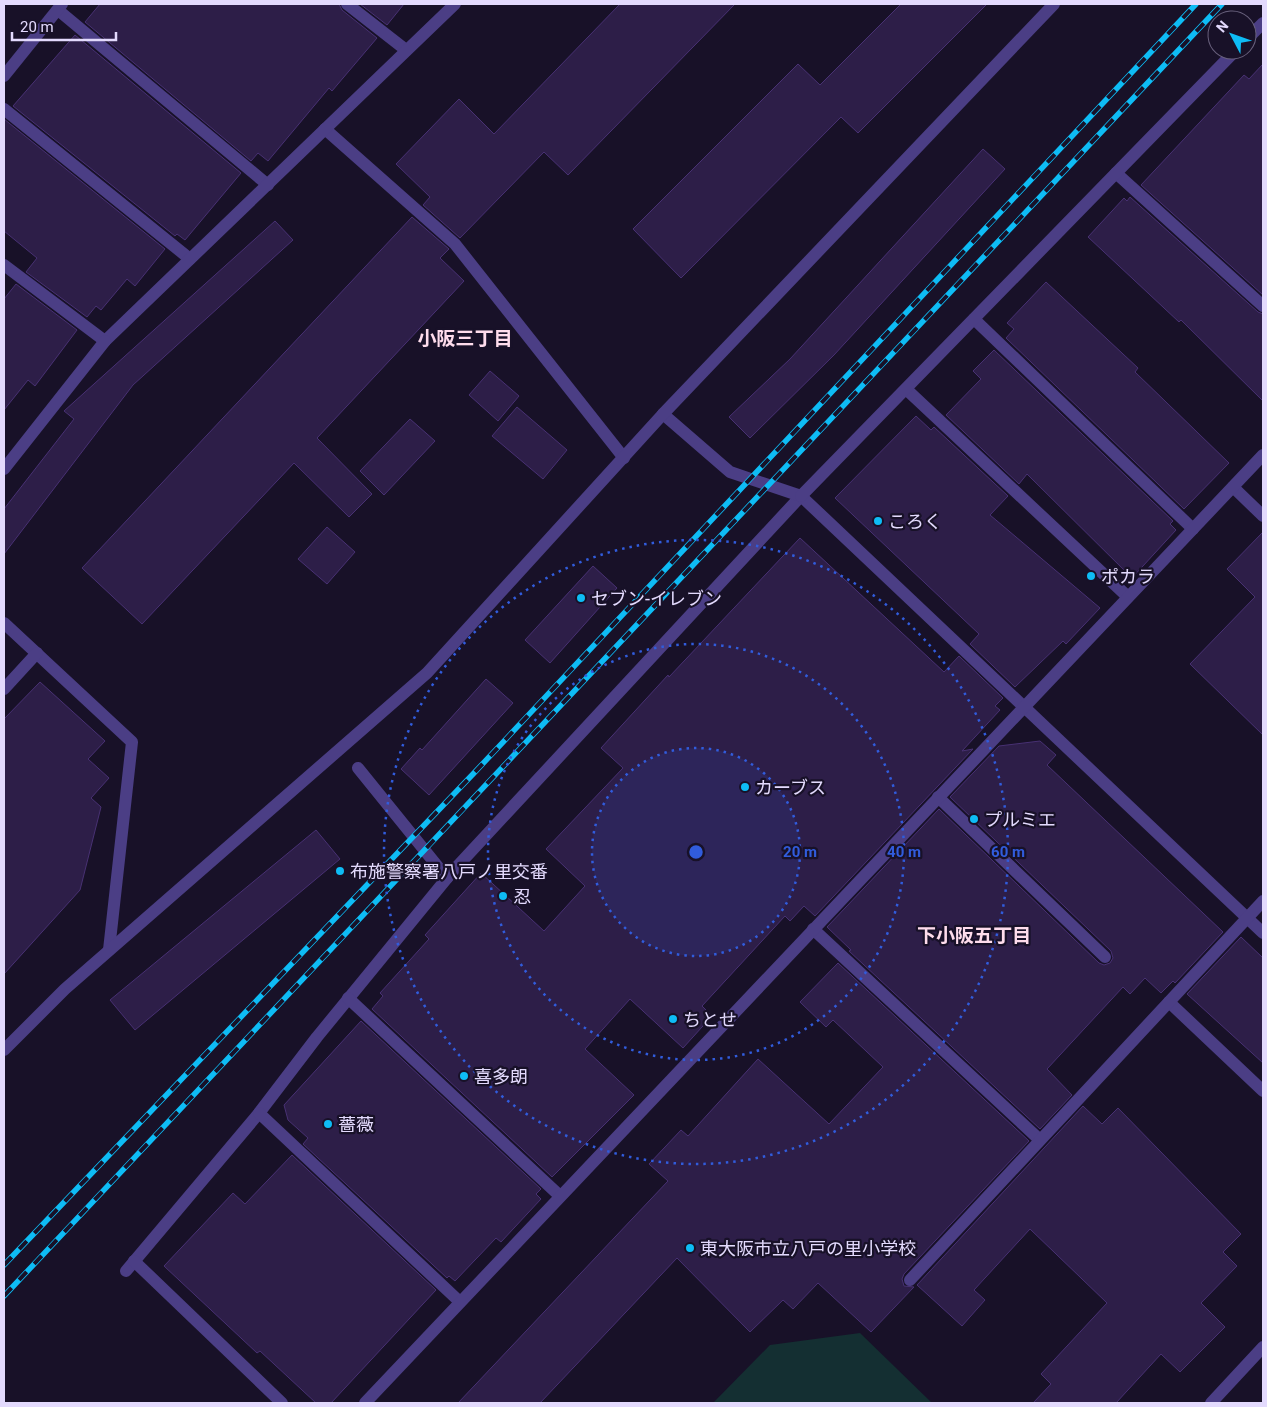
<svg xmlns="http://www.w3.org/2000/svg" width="1267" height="1407" viewBox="0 0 1267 1407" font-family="Roboto,'Noto Sans JP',sans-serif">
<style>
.green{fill:#142f32}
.building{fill:#2d1e48;stroke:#483173}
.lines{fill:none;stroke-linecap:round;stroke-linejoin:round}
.service{stroke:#4b3e85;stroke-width:12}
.pedestrian{stroke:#4b3e85;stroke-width:12}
.minor{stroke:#4b3e85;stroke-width:12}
.tertiary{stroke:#4b3e85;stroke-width:12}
.rail-casing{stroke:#0ebcf5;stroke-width:5.5}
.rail{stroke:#181128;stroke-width:4;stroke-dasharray:11;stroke-linecap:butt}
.ring{fill:none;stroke:#315cdc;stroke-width:2.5;stroke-dasharray:2.5 5}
.poi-dot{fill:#0ebcf5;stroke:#181128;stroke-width:2}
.labels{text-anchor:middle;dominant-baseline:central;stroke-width:4.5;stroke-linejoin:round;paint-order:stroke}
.poi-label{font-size:18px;fill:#e3dafd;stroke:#181128;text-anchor:start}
.neighbourhood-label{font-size:19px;font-weight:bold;fill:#fedcec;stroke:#181128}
.centre{fill:#315cdc;stroke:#181128;stroke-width:2.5}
.ring-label{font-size:15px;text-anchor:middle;font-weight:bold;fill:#315cdc;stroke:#181128;stroke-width:4.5;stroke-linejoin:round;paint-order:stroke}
</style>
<rect width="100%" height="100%" fill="#181128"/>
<path class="green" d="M 860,1333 L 932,1403 L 713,1403 L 770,1345 Z"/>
<g class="building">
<path d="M 100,4 L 339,4 L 342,10 L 377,38 L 332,91 L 329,88 L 268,161 L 258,153 L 251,161 L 85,22 Z"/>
<path d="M 360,4 L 404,4 L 387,25 Z"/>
<path d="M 620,4 L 735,4 L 568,175 L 544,152 L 460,238 L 423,205 L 430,197 L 396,164 L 459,99 L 494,134 Z"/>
<path d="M 901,4 L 987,4 L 858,133 L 841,117 L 681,278 L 633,229 L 798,64 L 820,85 Z"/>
<path d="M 75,35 L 241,173 L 185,240 L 177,234 L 175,236 L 13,106 Z"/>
<path d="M 1263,64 L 1263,295 L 1141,185 L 1244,75 L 1249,79 Z"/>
<path d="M 4,119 L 165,249 L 135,286 L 127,279 L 101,310 L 96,306 L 87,317 L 26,272 L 37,258 L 4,231 Z"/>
<path d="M 983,149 L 1005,169 L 834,355 L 750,438 L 729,417 L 790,359 Z"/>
<path d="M 1130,197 L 1258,312 L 1263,314 L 1263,401 L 1181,320 L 1179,322 L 1088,237 L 1124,198 L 1127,201 Z"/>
<path d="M 412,217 L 449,249 L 440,258 L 464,281 L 317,438 L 372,494 L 349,517 L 294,463 L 142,624 L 82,568 Z"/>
<path d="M 275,221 L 293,240 L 133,385 L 4,554 L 4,509 L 74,419 L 64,411 Z"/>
<path d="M 1046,282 L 1138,368 L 1135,372 L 1229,463 L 1184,509 L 1006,338 L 1014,329 L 1007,323 Z"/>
<path d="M 16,284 L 77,330 L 35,386 L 28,380 L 4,410 L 4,299 Z"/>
<path d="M 994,350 L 1173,521 L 1170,524 L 1176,530 L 1132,578 L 1027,474 L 1019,484 L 946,415 L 981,379 L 973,371 Z"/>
<path d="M 490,371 L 519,396 L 498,421 L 469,395 Z"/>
<path d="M 517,407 L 567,450 L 543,479 L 492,436 Z"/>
<path d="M 916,416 L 931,430 L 934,427 L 1008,496 L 990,515 L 1100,608 L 1066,644 L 1063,641 L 1015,687 L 970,644 L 979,634 L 835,498 Z"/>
<path d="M 410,419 L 435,441 L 384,495 L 360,471 Z"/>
<path d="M 327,527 L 355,552 L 327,584 L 298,559 Z"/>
<path d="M 1263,532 L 1263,735 L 1190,664 L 1255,597 L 1227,569 Z"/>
<path d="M 800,538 L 944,672 L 959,656 L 1003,698 L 995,706 L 1000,710 L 962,751 L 973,749 L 815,916 L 804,906 L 790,921 L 785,916 L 702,1006 L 712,1016 L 683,1048 L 630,999 L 585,1049 L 634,1095 L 552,1177 L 372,1009 L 383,996 L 380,993 L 429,939 L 425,935 L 481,873 L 544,931 L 585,886 L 546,849 L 623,768 L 601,748 L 668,675 L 669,677 Z"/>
<path d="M 593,566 L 617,588 L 550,663 L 525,640 Z"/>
<path d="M 486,679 L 513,703 L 429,795 L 401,769 L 420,748 L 422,750 Z"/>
<path d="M 40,682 L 105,741 L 88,759 L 109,778 L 91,798 L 101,807 L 80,890 L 4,974 L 4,719 Z"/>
<path d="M 1040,741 L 1056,755 L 1047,765 L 1223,932 L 1175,983 L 1173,981 L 1161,993 L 1145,978 L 1130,994 L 1123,987 L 1047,1069 L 1072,1095 L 1040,1129 L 849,951 L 851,950 L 827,927 L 939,809 L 1099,963 L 1104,965 L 1110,963 L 1113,958 L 1111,951 L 950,797 L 999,746 Z"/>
<path d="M 316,830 L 340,859 L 135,1030 L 110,1000 Z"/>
<path d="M 1241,937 L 1263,958 L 1263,1063 L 1187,994 Z"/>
<path d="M 838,963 L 1029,1141 L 904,1274 L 902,1279 L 904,1286 L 914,1287 L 871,1332 L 818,1283 L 793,1309 L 783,1300 L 750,1332 L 677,1258 L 540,1403 L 458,1403 L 668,1181 L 649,1164 L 681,1130 L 688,1136 L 758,1059 L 829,1124 L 883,1067 L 833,1020 L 826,1027 L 800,1002 Z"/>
<path d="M 361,1021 L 541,1189 L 536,1194 L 541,1199 L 501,1242 L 496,1238 L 455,1281 L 449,1276 L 447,1278 L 303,1144 L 308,1138 L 288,1120 L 284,1105 Z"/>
<path d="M 1083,1106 L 1102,1124 L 1118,1108 L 1241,1234 L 1223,1252 L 1237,1266 L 1201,1303 L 1225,1327 L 1180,1372 L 1161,1354 L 1116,1403 L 1033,1403 L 1051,1384 L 1041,1374 L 1107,1303 L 1030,1229 L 974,1290 L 985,1300 L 962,1326 L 917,1285 Z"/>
<path d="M 292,1155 L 436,1290 L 331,1403 L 316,1403 L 260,1351 L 257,1353 L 164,1266 L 233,1193 L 245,1204 Z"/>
</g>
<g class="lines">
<g class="service">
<path d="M 325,129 L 455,244 L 624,458"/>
<path d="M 974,319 L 1193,529"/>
<path d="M 906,389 L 1128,597"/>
<path d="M 938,797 L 1105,957"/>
</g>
<g class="pedestrian">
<path d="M 358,768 L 447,878"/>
<path d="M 126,1271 L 259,1113 L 317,1037 L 452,872 L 801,496"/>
</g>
<g class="minor">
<path d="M 347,4 L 406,50"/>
<path d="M 58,10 L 268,185"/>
<path d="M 1247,39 L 1263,23"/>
<path d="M 4,76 L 62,4"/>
<path d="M 4,109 L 190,259"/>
<path d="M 1116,173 L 1263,306"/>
<path d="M 4,265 L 105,341 L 455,4"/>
<path d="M 663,414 L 730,472 L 801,496 L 1263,933"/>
<path d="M 1233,487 L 1263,516"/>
<path d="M 801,496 L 1236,50"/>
<path d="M 4,623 L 132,742 L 109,950"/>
<path d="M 4,689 L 37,653"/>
<path d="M 813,929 L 1040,1140"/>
<path d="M 348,998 L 560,1196"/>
<path d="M 1169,1002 L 1263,1091"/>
<path d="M 259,1113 L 460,1302"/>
<path d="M 134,1261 L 282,1403"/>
<path d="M 910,1280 L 1263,901"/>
<path d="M 365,1403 L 1263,455"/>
<path d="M 1211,1403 L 1263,1347"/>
</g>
<g class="tertiary">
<path d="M 4,469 L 105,341"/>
<path d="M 4,1050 L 65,989 L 427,673 L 663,414 L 1054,4"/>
</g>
<defs>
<g id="rail">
<path d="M 4,1265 L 474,773 L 1196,4"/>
<path d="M 4,1296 L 1222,4"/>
</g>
</defs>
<use href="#rail" class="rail-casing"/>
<use href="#rail" class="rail"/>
</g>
<circle cx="696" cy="852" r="104" fill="#315cdc" fill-opacity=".12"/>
<g class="ring">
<circle cx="696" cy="852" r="104"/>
<circle cx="696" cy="852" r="208"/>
<circle cx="696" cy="852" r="312"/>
</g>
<g class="poi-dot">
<circle cx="878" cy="521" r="5"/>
<circle cx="1091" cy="576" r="5"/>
<circle cx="581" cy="598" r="5"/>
<circle cx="745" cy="787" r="5"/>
<circle cx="974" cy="819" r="5"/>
<circle cx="340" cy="871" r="5"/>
<circle cx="503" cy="896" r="5"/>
<circle cx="673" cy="1019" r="5"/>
<circle cx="464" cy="1076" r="5"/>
<circle cx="328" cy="1124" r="5"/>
<circle cx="690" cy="1248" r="5"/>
</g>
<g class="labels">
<g class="poi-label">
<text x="888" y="521">ころく</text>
<text x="1101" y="576">ポカラ</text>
<text x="591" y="598">セブン-イレブン</text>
<text x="755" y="787">カーブス</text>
<text x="984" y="819">プルミエ</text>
<text x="350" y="871">布施警察署八戸ノ里交番</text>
<text x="513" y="896">忍</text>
<text x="683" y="1019">ちとせ</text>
<text x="474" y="1076">喜多朗</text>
<text x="338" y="1124">薔薇</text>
<text x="700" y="1248">東大阪市立八戸の里小学校</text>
</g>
<g class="neighbourhood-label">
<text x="465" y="338">小阪三丁目</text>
<text x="974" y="935">下小阪五丁目</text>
</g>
</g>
<circle cx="696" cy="852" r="8" class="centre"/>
<g class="ring-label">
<text x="800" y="857">20 m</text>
<text x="904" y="857">40 m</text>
<text x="1008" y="857">60 m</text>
</g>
<rect width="1267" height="1407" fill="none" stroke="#e3dafd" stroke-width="10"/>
<g transform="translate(1232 35) rotate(311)"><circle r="24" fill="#181128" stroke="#69617d"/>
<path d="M0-4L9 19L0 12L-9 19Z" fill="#0ebcf5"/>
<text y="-8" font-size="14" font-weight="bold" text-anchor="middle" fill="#e3dafd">N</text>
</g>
<path d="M12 32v8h104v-8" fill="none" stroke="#e3dafd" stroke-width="2.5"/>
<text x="20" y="32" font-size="15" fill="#e3dafd" stroke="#181128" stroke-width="4" paint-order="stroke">20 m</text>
</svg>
